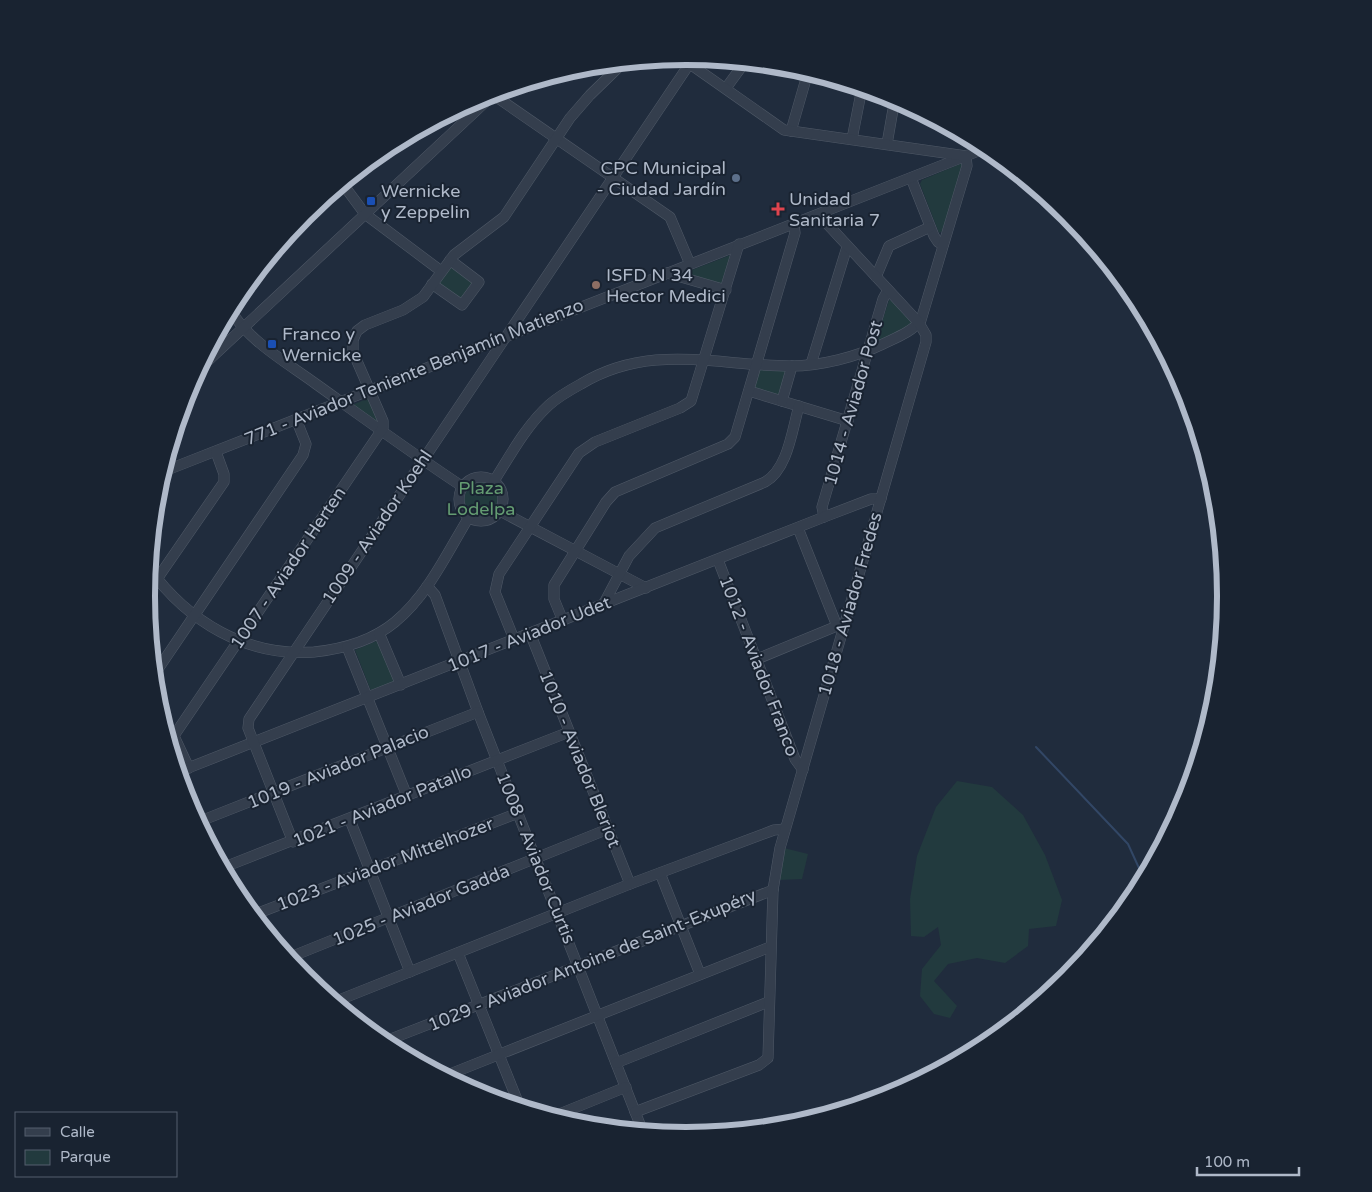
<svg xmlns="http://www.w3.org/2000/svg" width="1372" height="1192" viewBox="0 0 1372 1192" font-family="'Varela Round',sans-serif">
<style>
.green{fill:#223a3e}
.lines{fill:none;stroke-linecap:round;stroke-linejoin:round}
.stream{stroke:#324766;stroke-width:2}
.minor-casing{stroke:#4f5967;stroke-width:11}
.minor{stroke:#343e4d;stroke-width:10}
.service-dot{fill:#5c6f8a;stroke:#192331;stroke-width:2}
.transit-dot{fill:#1a4fb4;stroke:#192331;stroke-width:2}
.health-dot{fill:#e0444e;stroke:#192331;stroke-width:2}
.education-dot{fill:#8d6e63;stroke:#192331;stroke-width:2}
.labels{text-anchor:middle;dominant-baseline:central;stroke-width:4;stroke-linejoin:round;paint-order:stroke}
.poi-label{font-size:18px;fill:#afb9c9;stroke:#192331;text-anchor:start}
.street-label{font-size:18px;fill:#afb9c9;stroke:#192331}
.park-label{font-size:18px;fill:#649c72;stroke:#192331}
.rim{fill:none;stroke:#afb9c9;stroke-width:6}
</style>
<rect width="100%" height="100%" fill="#202c3d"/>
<g class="green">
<path d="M 962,163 L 965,165 L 945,230 L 939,233 L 920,184 L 922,180 Z"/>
<path d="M 733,254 L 724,286 L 679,275 Z"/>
<path d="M 450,260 L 479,282 L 462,305 L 432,284 Z"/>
<path d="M 889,300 L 893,301 L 911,321 L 911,325 L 880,342 L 876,341 Z"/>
<path d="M 760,366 L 790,367 L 780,399 L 753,391 Z"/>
<path d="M 369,398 L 380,426 L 352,405 Z"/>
<circle cx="481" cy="499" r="19"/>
<path d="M 379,640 L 396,681 L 371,691 L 355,650 Z"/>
<path d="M 957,781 L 992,787 L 1023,815 L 1045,855 L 1062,900 L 1056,926 L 1029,929 L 1028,946 L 1005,963 L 977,958 L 948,964 L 934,981 L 957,1006 L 950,1018 L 934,1014 L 920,996 L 922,969 L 941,945 L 938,927 L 924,937 L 911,936 L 910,899 L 917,856 L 936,807 Z"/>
<path d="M 784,848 L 808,854 L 802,879 L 778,880 Z"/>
</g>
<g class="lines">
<path class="stream" d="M 1036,747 L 1128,844 L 1144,879"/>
<defs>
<g id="minor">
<path d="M 726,88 L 745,62"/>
<path d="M 492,94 L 670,217 L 690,264"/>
<path d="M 791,131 L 808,72"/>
<path d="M 852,139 L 862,88"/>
<path d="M 887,144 L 895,98"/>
<path d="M 911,178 L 934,236 L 938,242 L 943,245"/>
<path d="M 342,183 L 365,214 L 441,271"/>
<path d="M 667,273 L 726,290"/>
<path d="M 876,277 L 889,246 L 930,227"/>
<path d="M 432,284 L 462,305 L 479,282 L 450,260"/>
<path d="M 230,310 C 250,342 286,362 316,384 C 365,419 413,454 463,487"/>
<path d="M 811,364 L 847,247"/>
<path d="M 197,371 L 495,93"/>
<path d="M 749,391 L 848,421"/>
<path d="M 782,401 L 792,366"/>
<path d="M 162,472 L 986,148"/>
<circle cx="481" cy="499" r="22"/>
<path d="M 494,481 C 511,454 526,426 549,405 C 559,396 570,390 581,384 C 651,342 716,366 791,366 C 821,366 856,357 883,344 C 895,338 912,332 921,320 L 967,166 L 966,156 L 784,130 L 680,57"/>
<path d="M 500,511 L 646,588"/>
<path d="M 824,517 L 822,507 L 883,299 L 888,290"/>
<path d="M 798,528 L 837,626 L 843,628"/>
<path d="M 718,560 L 795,759 L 803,770"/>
<path d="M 149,568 C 188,622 247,657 314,652 C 343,649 372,641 395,622 C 428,595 447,553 469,517"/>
<path d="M 427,586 L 435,595 L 478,712 L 643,1132"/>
<path d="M 146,595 L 224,482 L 224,474 L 216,452"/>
<path d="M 603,605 L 629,556 L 655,528 L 765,482 C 788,469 792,430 799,406"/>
<path d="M 563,621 L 554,599 L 554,585 L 606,502 L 615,492 L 728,444 L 735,437 L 795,233 L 794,225"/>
<path d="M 379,633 L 401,685"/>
<path d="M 530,633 L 630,884"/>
<path d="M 514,639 L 495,592 L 499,574 L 579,453 L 595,442 L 680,408 L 691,401 L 739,244"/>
<path d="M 347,647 L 407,796"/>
<path d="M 757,659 L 837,626"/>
<path d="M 154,675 L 303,455 L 306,444 L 296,419"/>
<path d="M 174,736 L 189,768"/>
<path d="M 169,743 L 383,428 L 383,421 L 353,352 L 353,340 L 357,331 L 365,325 L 403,310 L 423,297 L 454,255 L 504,217 L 570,118 L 590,95 L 624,62"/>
<path d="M 178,772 L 824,517 L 871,499 L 881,499"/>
<path d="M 184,791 L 193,812"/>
<path d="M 350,820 L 410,972"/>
<path d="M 198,822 L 478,712"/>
<path d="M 293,842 L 248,728 L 249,719 L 690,63"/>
<path d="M 222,868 L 569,732"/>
<path d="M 660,873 L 700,974"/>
<path d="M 253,915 L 518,813"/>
<path d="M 458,953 L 520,1107"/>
<path d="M 288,958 L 608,829"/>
<path d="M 334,1002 L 630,884 L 774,830 L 785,829"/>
<path d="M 383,1042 L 773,890"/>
<path d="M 616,1063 L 768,1002"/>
<path d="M 445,1076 L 770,947"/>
<path d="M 635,1112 L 759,1065 L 768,1058 L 773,890 L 780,848 L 926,342 L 926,335 L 919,323 L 819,215"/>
<path d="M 552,1117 L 626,1087"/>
</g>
</defs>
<use href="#minor" class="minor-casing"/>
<use href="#minor" class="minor"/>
</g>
<circle class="service-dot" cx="736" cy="178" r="5"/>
<g class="transit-dot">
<rect x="366" y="196" width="10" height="10" rx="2.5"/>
<rect x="267" y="339" width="10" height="10" rx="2.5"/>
</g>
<path class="health-dot" d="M775.5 201.5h5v5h5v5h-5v5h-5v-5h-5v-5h5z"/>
<circle class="education-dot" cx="596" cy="285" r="5"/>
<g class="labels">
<g class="poi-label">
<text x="726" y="168" text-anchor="end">CPC Municipal<tspan x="726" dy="21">- Ciudad Jardín</tspan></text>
<text x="381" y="191">Wernicke<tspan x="381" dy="21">y Zeppelin</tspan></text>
<text x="789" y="199">Unidad<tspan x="789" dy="21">Sanitaria 7</tspan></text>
<text x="606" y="275">ISFD N 34<tspan x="606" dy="21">Hector Medici</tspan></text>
<text x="282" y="334">Franco y<tspan x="282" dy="21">Wernicke</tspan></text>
</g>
<g class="street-label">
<text transform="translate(414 372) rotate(-22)">771 - Aviador Teniente Benjamín Matienzo</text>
<text transform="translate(853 403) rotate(-74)">1014 - Aviador Post</text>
<text transform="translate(377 527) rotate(-56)">1009 - Aviador Koehl</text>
<text transform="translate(288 568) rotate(-56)">1007 - Aviador Herten</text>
<text transform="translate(850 604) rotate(-74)">1018 - Aviador Fredes</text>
<text transform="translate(529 634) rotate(-22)">1017 - Aviador Udet</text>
<text transform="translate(759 666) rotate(69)">1012 - Aviador Franco</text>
<text transform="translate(580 759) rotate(68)">1010 - Aviador Bleriot</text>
<text transform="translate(338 767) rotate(-22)">1019 - Aviador Palacio</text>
<text transform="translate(382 806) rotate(-22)">1021 - Aviador Patallo</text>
<text transform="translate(536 858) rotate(68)">1008 - Aviador Curtis</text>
<text transform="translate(385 864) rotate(-21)">1023 - Aviador Mittelhozer</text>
<text transform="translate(421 905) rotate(-22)">1025 - Aviador Gadda</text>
<text transform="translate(592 960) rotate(-22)">1029 - Aviador Antoine de Saint-Exupéry</text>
</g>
<g class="park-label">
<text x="481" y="488">Plaza<tspan x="481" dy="21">Lodelpa</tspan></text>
</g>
</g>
<path d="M0 0H1372V1192H0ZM155 596a531 531 0 1 1 1062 0a531 531 0 1 1-1062 0Z" fill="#192331" fill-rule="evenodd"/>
<path class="rim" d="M155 596a531 531 0 1 1 1062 0a531 531 0 1 1-1062 0Z"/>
<rect x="15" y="1112" width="162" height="65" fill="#192331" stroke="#555f6e"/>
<rect x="25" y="1128" width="25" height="8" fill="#343e4d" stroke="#555f6e"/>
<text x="60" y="1137" font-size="15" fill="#afb9c9">Calle</text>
<rect x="25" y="1150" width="25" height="15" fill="#223a3e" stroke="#555f6e"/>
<text x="60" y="1162" font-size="15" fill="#afb9c9">Parque</text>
<path d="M1197 1167v8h102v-8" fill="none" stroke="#afb9c9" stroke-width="2.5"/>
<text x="1204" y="1167" font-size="15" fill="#afb9c9" stroke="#192331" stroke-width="4" paint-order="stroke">100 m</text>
</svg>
